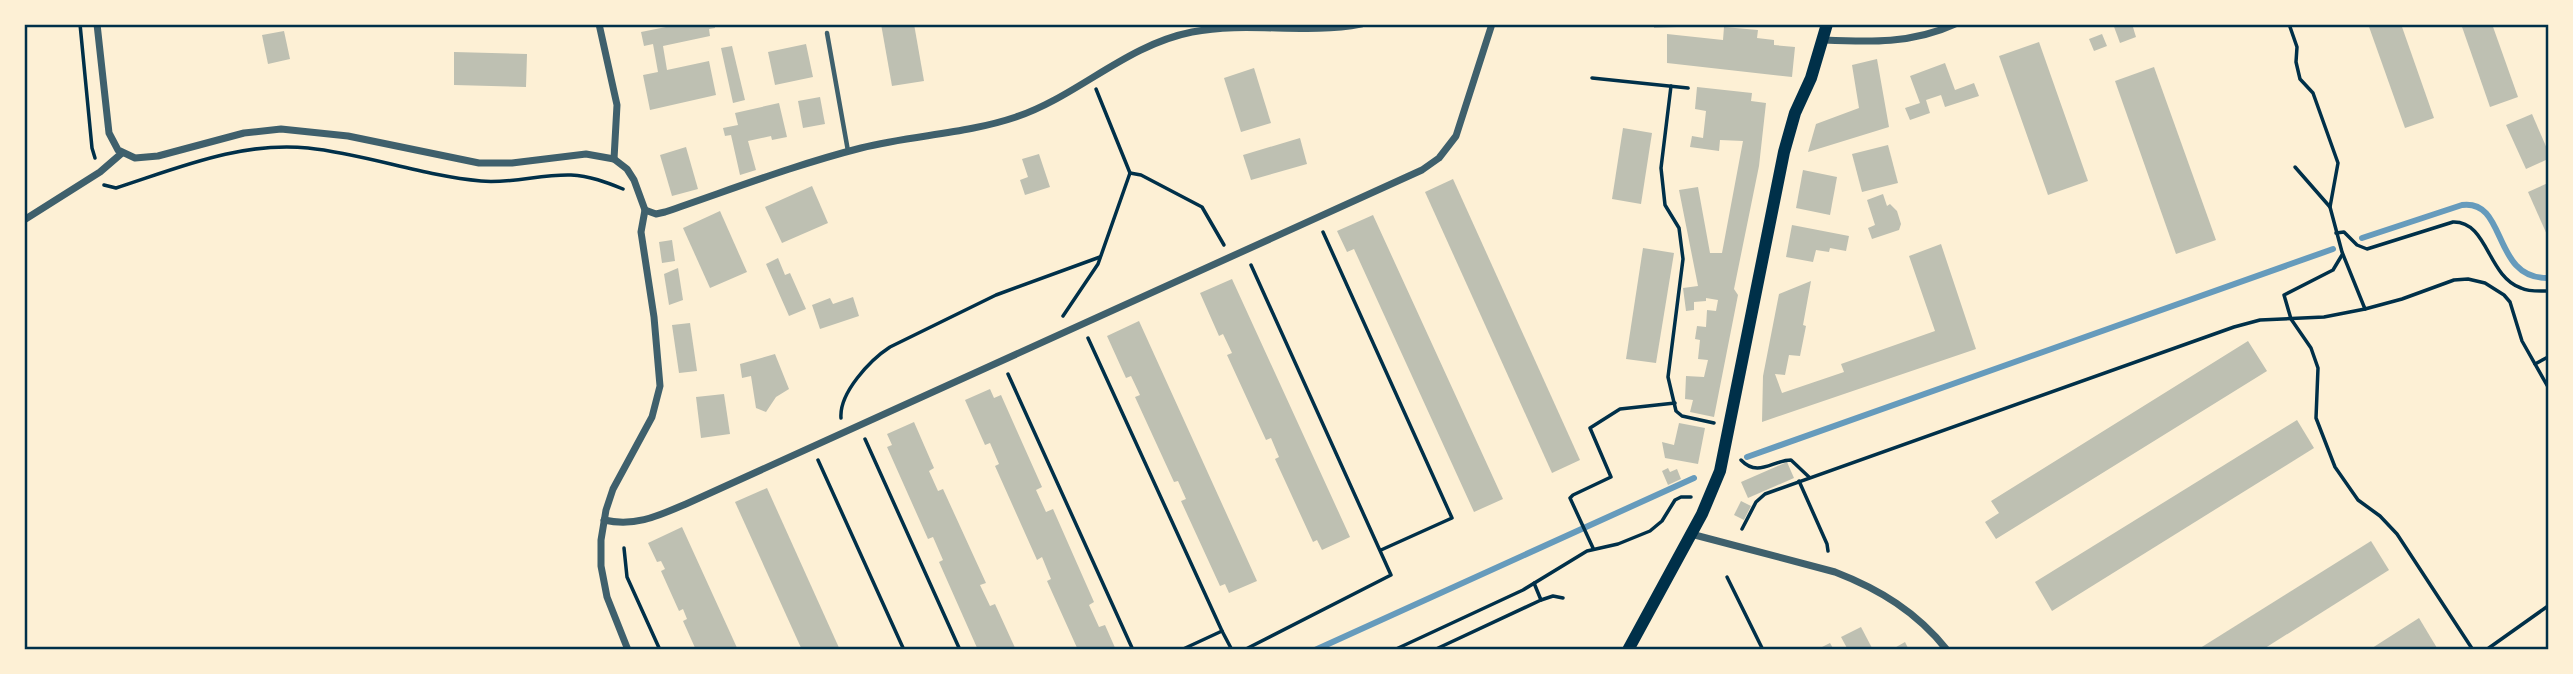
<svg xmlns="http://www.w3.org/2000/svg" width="2573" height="674" viewBox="0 0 2573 674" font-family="'DejaVu Sans',sans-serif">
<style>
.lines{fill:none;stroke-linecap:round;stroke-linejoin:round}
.stream{stroke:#669bbc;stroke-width:6}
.building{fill:#bec0b2}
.path{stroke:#003049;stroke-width:3.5}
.service{stroke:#3f606c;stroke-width:4.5}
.minor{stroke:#3f606c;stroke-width:7}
.secondary{stroke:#003049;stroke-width:12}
.neatline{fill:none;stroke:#003049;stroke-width:2.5}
</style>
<rect width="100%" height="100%" fill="#fdf0d5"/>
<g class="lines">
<g class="stream">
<path d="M 2362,238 L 2462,205 C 2508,199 2491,279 2548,278"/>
<path d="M 1747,457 L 2333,249"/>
<path d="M 1315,650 L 1694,478"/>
</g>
</g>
<g class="building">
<path d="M 681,24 L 715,24 L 715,28 L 709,29 L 710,36 L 663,46 L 667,70 L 709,61 L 716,95 L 650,110 L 643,75 L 658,72 L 653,44 L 644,46 L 641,32 Z"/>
<path d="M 881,24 L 914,24 L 924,81 L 892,86 Z"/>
<path d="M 1654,24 L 1677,24 L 1677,27 L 1654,28 Z"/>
<path d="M 2113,24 L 2132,24 L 2136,37 L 2120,43 Z"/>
<path d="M 2368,24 L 2401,24 L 2434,118 L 2405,128 Z"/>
<path d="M 2461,24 L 2492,24 L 2518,97 L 2490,107 Z"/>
<path d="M 1724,27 L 1758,30 L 1757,38 L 1774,40 L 1774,45 L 1795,47 L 1792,77 L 1667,63 L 1667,34 L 1723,40 Z"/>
<path d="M 284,31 L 290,59 L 268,64 L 262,35 Z"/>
<path d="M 2102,34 L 2107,46 L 2094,51 L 2089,39 Z"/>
<path d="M 2039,42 L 2088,181 L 2048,195 L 1999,56 Z"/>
<path d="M 806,44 L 813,77 L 775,85 L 768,52 Z"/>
<path d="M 732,46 L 745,100 L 733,103 L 721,48 Z"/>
<path d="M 454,52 L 527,54 L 526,87 L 454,85 Z"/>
<path d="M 1877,59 L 1889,127 L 1808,152 L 1816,124 L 1859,108 L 1852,65 Z"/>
<path d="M 1945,63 L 1955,90 L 1974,83 L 1979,96 L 1945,107 L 1941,95 L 1926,100 L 1930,113 L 1910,120 L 1905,108 L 1920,103 L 1910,76 Z"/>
<path d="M 2154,67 L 2216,240 L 2176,254 L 2115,81 Z"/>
<path d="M 1254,68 L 1271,123 L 1241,132 L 1224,78 Z"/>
<path d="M 1697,87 L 1752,93 L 1751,101 L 1766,103 L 1759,166 L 1734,289 L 1738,295 L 1714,417 L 1690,412 L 1693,400 L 1685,399 L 1686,376 L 1704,377 L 1708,360 L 1698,359 L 1700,340 L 1695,339 L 1697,326 L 1706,327 L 1707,310 L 1716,311 L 1718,300 L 1706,298 L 1706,301 L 1694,302 L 1694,310 L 1686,311 L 1683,288 L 1698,286 L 1679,190 L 1698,187 L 1710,253 L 1722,253 L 1743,141 L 1720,140 L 1719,151 L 1690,147 L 1692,136 L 1703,138 L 1706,111 L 1695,109 Z"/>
<path d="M 820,97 L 825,124 L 803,128 L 798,101 Z"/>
<path d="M 779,103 L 787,137 L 772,140 L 771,136 L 748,141 L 756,170 L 740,175 L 731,135 L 725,136 L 723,128 L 738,125 L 735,113 Z"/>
<path d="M 2532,114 L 2548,151 L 2548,159 L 2526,169 L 2506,125 Z"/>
<path d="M 1623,128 L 1652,133 L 1641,204 L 1612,199 Z"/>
<path d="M 1300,138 L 1307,164 L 1251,180 L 1243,155 Z"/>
<path d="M 1888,145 L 1898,183 L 1862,192 L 1852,154 Z"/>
<path d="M 686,147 L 698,189 L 672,196 L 660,155 Z"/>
<path d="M 1039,154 L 1050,187 L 1025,195 L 1020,180 L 1028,177 L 1022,159 Z"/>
<path d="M 1803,170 L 1837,177 L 1830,215 L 1796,208 Z"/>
<path d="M 1453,179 L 1580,460 L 1552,473 L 1425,192 Z"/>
<path d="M 2548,183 L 2548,237 L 2528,192 Z"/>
<path d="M 812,186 L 828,223 L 782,243 L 765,207 Z"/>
<path d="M 1883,194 L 1887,206 L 1890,204 L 1897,211 L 1901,224 L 1899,230 L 1872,239 L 1868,228 L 1875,225 L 1867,200 Z"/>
<path d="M 720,211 L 747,272 L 710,288 L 683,228 Z"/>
<path d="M 1373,215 L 1503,499 L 1474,512 L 1354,249 L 1347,252 L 1337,231 Z"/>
<path d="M 1792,225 L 1849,236 L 1846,251 L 1830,248 L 1829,252 L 1816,250 L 1813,262 L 1786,257 Z"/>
<path d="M 672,240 L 675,261 L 662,263 L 659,242 Z"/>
<path d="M 1941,244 L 1976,349 L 1762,422 L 1763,376 L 1779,294 L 1811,281 L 1803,325 L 1806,326 L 1800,356 L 1789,355 L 1785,375 L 1775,374 L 1782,393 L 1844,372 L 1841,364 L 1935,331 L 1909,256 Z"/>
<path d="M 1643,248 L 1674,253 L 1656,363 L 1626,359 Z"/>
<path d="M 778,258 L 785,275 L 790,273 L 806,309 L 789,316 L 766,264 Z"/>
<path d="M 678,268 L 683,300 L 669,305 L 664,274 Z"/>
<path d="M 1232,279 L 1350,537 L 1322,550 L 1317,540 L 1313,542 L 1275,459 L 1279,457 L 1271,438 L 1266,440 L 1227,355 L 1232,353 L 1223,334 L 1219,336 L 1200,293 Z"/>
<path d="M 853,297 L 859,316 L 820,329 L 812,305 L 830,298 L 833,304 Z"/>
<path d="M 1139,321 L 1257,581 L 1229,593 L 1225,584 L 1220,586 L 1181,501 L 1186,499 L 1178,481 L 1174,482 L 1135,397 L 1140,395 L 1131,376 L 1126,378 L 1107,336 Z"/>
<path d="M 690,323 L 697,371 L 679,373 L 672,325 Z"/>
<path d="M 2248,341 L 2267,371 L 1996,539 L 1985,522 L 1999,513 L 1991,501 Z"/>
<path d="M 775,354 L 789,389 L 776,397 L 766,412 L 756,408 L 751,376 L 742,378 L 740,364 Z"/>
<path d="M 990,389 L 994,398 L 1001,395 L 1042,487 L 1036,490 L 1046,512 L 1053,509 L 1094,602 L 1089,605 L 1099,627 L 1105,625 L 1116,650 L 1078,650 L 1047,581 L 1051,579 L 1042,557 L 1037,560 L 995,466 L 999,464 L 990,443 L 985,445 L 965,400 Z"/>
<path d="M 724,394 L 730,434 L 701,438 L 696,397 Z"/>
<path d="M 2297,420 L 2314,448 L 2052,611 L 2035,582 Z"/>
<path d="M 914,422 L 934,468 L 929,471 L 938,491 L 943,489 L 986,583 L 980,585 L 990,606 L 995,604 L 1016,650 L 978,650 L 939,562 L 943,560 L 933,537 L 928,539 L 887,447 L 892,445 L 887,434 Z"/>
<path d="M 1679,423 L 1705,428 L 1698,464 L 1665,458 L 1662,442 L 1674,445 Z"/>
<path d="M 1787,462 L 1794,478 L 1748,498 L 1741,482 Z"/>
<path d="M 1668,468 L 1670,472 L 1677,469 L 1681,479 L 1668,485 L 1662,471 Z"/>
<path d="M 767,488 L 840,650 L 802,650 L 735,502 Z"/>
<path d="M 1741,501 L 1751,506 L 1744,520 L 1734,515 Z"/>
<path d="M 682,527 L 738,650 L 696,650 L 683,621 L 687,619 L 683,609 L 679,611 L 661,571 L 665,569 L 661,561 L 657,562 L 648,543 Z"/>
<path d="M 2371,541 L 2389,570 L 2262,650 L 2197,650 Z"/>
<path d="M 2419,618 L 2437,648 L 2434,650 L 2369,650 Z"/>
<path d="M 1861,627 L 1872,648 L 1848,650 L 1841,637 Z"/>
<path d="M 1905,642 L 1909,650 L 1891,650 Z"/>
<path d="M 1830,643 L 1834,650 L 1816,650 Z"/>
</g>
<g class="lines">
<g class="path">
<path d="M 80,24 L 92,148 L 95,158"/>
<path d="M 2289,24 L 2297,47 L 2296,62 L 2300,79 L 2313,93 L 2338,163 L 2330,207 L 2342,252 L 2365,309 L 2402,299 L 2454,280 L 2468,279 L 2485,283 L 2504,295 L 2510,302 L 2522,341 L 2548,387"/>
<path d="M 1592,78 L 1688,88"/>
<path d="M 1671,86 L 1661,168 L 1665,205 L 1679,228 L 1683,259 L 1668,377 L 1676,411 L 1682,416 L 1714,423"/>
<path d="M 1096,89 L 1130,173 L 1141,175 L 1202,207 L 1224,245"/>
<path d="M 2295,167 L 2330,207"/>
<path d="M 104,185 L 116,188 C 178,168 242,141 308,148 C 366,154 423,176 481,181 C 511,184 541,174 571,175 C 590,176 606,182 623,189"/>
<path d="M 1323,232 L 1452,518 L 1381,550"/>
<path d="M 2336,233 L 2344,232 L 2357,245 L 2367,249 L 2453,222 C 2488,221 2487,276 2521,288 C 2529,292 2540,291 2548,291"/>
<path d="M 2342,255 L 2333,270 L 2284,295 L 2291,319 L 2311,348 L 2318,368 L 2316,418 L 2335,467 L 2358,500 L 2380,516 L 2397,534 L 2473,650"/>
<path d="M 1063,316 L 1098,264 L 1130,173"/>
<path d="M 1088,338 L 1222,631 L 1181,650"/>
<path d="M 2535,364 L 2548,357"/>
<path d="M 1008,374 L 1133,650"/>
<path d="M 841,418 C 839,393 870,360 890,347 L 996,295 L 1100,257"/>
<path d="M 865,439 L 960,650"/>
<path d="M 818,460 L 904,650"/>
<path d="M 1741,460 C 1758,478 1773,460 1791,460 L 1809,477"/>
<path d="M 1799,481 L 1827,544 L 1828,551"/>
<path d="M 1742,529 L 1756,502 L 1765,494 L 2234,327 L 2260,320 L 2324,317 L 2365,309"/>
<path d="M 624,548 L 627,577 L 660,650"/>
<path d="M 1593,548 L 1570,498 L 1573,495 L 1611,477 L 1590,428 L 1620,409 L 1675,403"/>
<path d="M 1727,577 L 1763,650"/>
<path d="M 1534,583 L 1541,600"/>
<path d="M 1222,631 L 1232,650"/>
<path d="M 1244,650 L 1391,575 L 1251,265"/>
<path d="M 1394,650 L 1523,590 L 1587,551 L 1618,544 L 1650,531 L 1662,521 L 1675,500 L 1681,497 L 1691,497"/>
<path d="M 1434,650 L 1541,600 L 1553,596 L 1563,598"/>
<path d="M 2486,650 L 2548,606"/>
</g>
<path class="service" d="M 827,33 L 848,151"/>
<g class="minor">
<path d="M 97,24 L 109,133 L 118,150 L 135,158 L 158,156 L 244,133 L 281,129 L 348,136 L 479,163 L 512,163 L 586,154 L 614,159 L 627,169 L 634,180 L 645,210 L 641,232 L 654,317 L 660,386 L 652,417 L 613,489 L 606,510 L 601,540 L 601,566 L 607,597 L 628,650"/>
<path d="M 599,24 L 617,105 L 614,159"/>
<path d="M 1823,40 C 1869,42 1912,44 1955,24"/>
<path d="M 645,210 L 656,214 L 665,212 C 730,190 794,165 861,148 C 912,135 966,134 1016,117 C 1078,96 1126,45 1192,32 C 1248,21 1305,35 1361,24"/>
<path d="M 24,220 L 100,172 L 122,153"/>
<path d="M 604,520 C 635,527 658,516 686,504 L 1422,170 L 1439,158 L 1456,136 L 1492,24"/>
<path d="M 1691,534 L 1835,572 C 1879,589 1917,612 1947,650"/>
</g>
<path class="secondary" d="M 1628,650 L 1702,514 L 1720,471 L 1784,152 L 1795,113 L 1811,78 L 1827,24"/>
</g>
<rect width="2573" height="674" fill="none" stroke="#fdf0d5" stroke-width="52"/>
<rect x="26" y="26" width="2521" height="622" class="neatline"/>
</svg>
